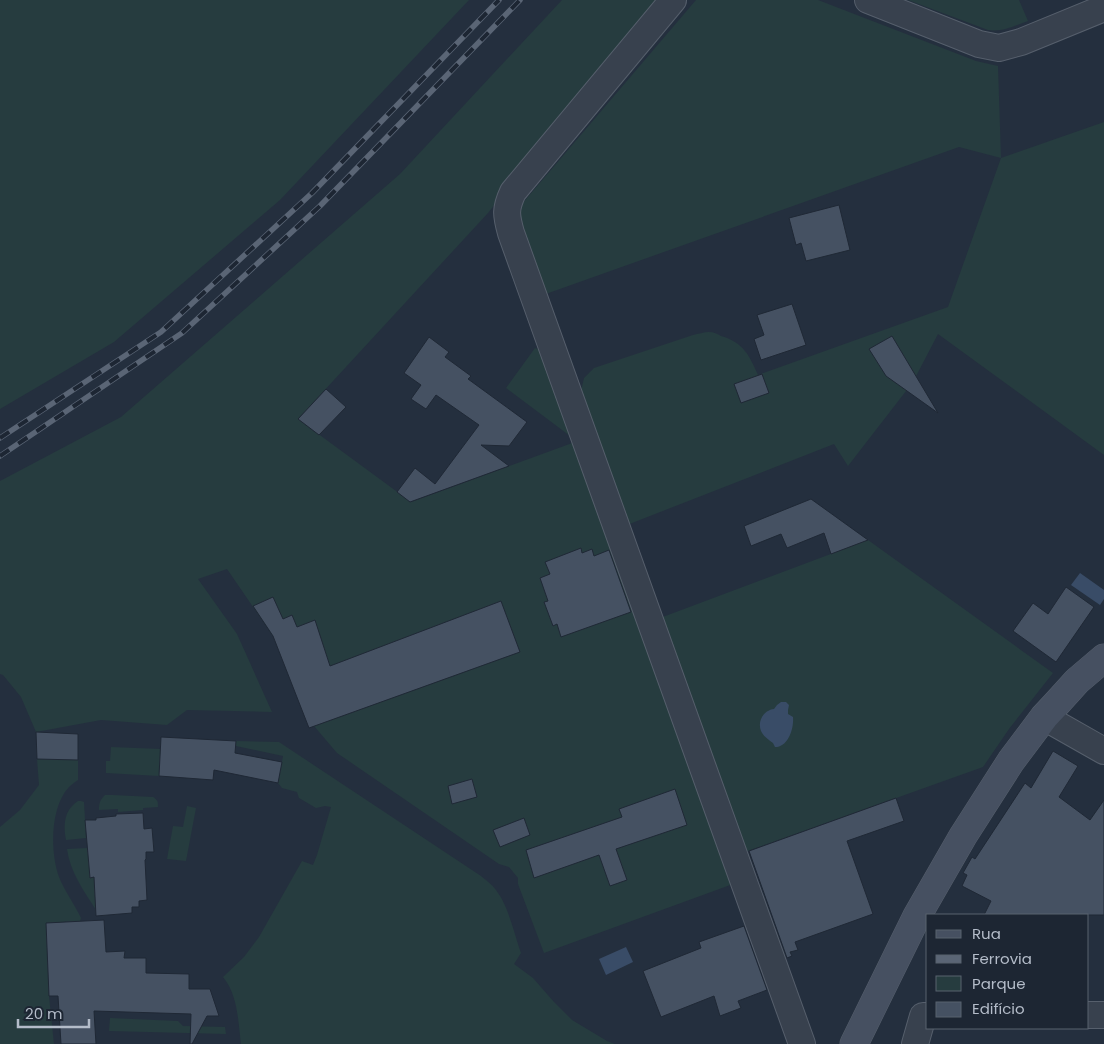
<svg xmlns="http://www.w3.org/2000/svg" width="1104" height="1044" viewBox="0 0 1104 1044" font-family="Poppins,sans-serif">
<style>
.green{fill:#263c3f}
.water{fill:#394c67}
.building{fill:#455162;stroke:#1f2835}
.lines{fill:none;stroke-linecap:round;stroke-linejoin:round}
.minor-casing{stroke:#565f6c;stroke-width:28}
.secondary-casing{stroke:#565f6c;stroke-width:29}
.minor{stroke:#38414e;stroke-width:26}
.secondary{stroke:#465061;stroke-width:28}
.rail-casing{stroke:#5a6575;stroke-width:5.5}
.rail{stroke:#1d2633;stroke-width:4;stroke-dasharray:11;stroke-linecap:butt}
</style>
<rect width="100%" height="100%" fill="#242f3e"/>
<g class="green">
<path d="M 0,0 L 469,0 L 280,200 L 114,342 L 0,409 Z"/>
<path d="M 562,0 L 656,0 L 629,32 L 626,41 L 488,213 L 298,419 L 411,502 L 575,442 L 733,884 L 544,953 L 518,884 L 518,878 L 509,867 L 499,864 L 337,753 L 314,726 L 308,724 L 273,636 L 227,569 L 198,579 L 237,634 L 272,712 L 187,710 L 167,725 L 101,720 L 36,732 L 21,697 L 3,675 L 0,674 L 0,481 L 121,417 L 400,174 Z"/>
<path d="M 696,0 L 818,0 L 976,61 L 998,66 L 1001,158 L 1104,122 L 1104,455 L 938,334 L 913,382 L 848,466 L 834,444 L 627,525 L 581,391 L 584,378 L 594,368 L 693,335 C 698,334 704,332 709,332 C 713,332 718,334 721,336 C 744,343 749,355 758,375 L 948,307 L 1001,158 L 959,147 L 543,295 L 515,212 Z"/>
<path d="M 908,0 L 1019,0 L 1028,21 C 1014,26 1003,32 988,30 Z"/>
<path d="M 535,348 L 543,351 L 574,439 L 506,388 Z"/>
<path d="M 868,540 L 1053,673 L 1009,729 L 983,767 L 745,852 L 660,618 Z"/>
<path d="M 236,741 L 279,742 L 481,876 C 487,881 494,886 498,893 C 508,906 515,936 521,953 L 514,964 L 533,978 L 554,1002 L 572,1020 L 607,1041 L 615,1044 L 241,1044 C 238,1021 238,995 223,977 L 244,957 L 259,937 L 302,861 L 313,865 L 317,855 L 331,807 L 325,806 L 316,808 L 299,798 L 297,792 L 282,788 L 278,783 L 283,756 L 236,746 Z"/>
<path d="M 111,747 L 161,749 L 159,776 L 106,773 L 106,761 L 110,761 Z"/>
<path d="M 37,759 L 78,760 L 78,780 C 75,782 72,784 69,787 C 50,807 50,852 59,877 C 64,890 75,905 81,918 L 80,921 L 46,923 L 49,996 L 54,1044 L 0,1044 L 0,827 L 20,810 L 39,785 Z"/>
<path d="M 105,795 L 113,795 L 153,797 C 158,800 158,802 158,807 L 143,808 L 143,810 L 118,812 L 118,809 L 99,810 C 99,803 100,800 105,795 Z"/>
<path d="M 78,801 L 81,801 L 84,802 L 86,838 L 66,840 C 63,825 64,810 78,801 Z"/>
<path d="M 187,806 L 196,808 L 186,861 L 167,859 L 173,826 L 183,827 Z"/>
<path d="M 87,848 L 87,852 L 89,852 L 91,878 L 94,877 L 96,910 C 84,891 70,872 67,849 Z"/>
<path d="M 110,1018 L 178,1021 L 183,1026 L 225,1027 L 226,1034 L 109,1031 Z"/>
</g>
<g class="water">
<path d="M 1080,573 L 1104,590 L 1104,599 L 1100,605 L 1071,585 Z"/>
<path d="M 781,702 L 786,702 L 789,705 L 788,710 L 788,714 L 793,717 C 794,729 788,747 775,747 L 773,743 C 769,740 763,736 761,731 C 757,721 764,710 774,709 L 777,705 Z"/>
<path d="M 626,947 L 633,962 L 606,975 L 599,959 Z"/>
</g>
<g class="building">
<path d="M 839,205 L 850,250 L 806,261 L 801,243 L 796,245 L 789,218 Z"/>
<path d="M 792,304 L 806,345 L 761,360 L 754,339 L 764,335 L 757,315 Z"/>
<path d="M 892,336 L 938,413 L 886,376 L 869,349 Z"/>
<path d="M 429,337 L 449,352 L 445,357 L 471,376 L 468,379 L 527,422 L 509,446 L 481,445 L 509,466 L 410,502 L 397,492 L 415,468 L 435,484 L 479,425 L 436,395 L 426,409 L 411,399 L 421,385 L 404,373 Z"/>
<path d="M 762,374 L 769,393 L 741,403 L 734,384 Z"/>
<path d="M 326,389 L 346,407 L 319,435 L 298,419 Z"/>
<path d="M 811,499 L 868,540 L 831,554 L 824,533 L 787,548 L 781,534 L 751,546 L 744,526 Z"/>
<path d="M 581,548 L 582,553 L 592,549 L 594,556 L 609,550 L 631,612 L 561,637 L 557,624 L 553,626 L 544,602 L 548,601 L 540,578 L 550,574 L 545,562 Z"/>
<path d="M 1066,587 L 1094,607 L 1056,662 L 1013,631 L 1033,603 L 1048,614 Z"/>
<path d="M 273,597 L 283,619 L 292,615 L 297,627 L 315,620 L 330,666 L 501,601 L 520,652 L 309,728 L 273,636 L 253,606 Z"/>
<path d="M 36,732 L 78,734 L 78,760 L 37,759 Z"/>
<path d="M 161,737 L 236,741 L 235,753 L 282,762 L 278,783 L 214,770 L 213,780 L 159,776 Z"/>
<path d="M 1053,751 L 1078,766 L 1059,797 L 1090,820 L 1104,800 L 1104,915 L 984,915 L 991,901 L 962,886 L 967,875 L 963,873 L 972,857 L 975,859 L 1025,783 L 1031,788 Z"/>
<path d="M 472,779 L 477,797 L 452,804 L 448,786 Z"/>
<path d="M 675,789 L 687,825 L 616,849 L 627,880 L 610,886 L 599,855 L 534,878 L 526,850 L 622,817 L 619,809 Z"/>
<path d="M 896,798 L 904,821 L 847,841 L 873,914 L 795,942 L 798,950 L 790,952 L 792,956 L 787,958 L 749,851 Z"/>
<path d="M 143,813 L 144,829 L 152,828 L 154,852 L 146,852 L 146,859 L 145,860 L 147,900 L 139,901 L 139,907 L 132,907 L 132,913 L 96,916 L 94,877 L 90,878 L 85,820 L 96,820 L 96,818 L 116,816 L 116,814 Z"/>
<path d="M 524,818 L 530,835 L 500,847 L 493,830 Z"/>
<path d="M 104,920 L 106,952 L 125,951 L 124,958 L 146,958 L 146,973 L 189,974 L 189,989 L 210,989 L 219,1016 L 207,1016 L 192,1044 L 190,1044 L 191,1014 L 94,1011 L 96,1044 L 61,1044 L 58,996 L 49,996 L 46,923 Z"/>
<path d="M 744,926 L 767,990 L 738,1001 L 741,1008 L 720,1016 L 714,996 L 661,1017 L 643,971 L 701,948 L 699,942 Z"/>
</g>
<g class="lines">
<defs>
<g id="minor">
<path d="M 673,0 L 513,192 C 505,209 506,215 511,233 L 802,1044"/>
<path d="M 868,0 L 979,44 L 999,48 L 1021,42 L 1104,8"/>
<path d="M 1044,717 L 1104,751"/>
<path d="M 1088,1015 L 1104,1015"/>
<path d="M 915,1044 L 923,1016 L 928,1016"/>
</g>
<path id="secondary" d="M 854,1044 L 917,916 L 963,836 L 1011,761 L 1044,717 L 1058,702 L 1077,681 L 1104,658"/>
</defs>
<use href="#minor" class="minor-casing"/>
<use href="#secondary" class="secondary-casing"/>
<use href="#minor" class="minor"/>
<use href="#secondary" class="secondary"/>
<defs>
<g id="rail">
<path d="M 0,438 L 161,332 L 312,193 L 499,0"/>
<path d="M 0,456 L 182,333 L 320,206 L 520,0"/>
</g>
</defs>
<use href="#rail" class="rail-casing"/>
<use href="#rail" class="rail"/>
</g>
<rect x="926" y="914" width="162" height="115" fill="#1d2633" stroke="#59626f"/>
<rect x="936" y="930" width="25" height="8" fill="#465061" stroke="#59626f"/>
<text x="972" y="939" font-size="15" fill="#b4bcc9">Rua</text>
<rect x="936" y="955" width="25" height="8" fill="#5a6575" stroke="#59626f"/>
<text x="972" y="964" font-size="15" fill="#b4bcc9">Ferrovia</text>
<rect x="936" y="976" width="25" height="15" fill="#263c3f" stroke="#59626f"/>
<text x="972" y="989" font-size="15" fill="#b4bcc9">Parque</text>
<rect x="936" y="1002" width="25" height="15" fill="#455162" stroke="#59626f"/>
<text x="972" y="1014" font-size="15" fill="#b4bcc9">Edifício</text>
<path d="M18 1019v8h71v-8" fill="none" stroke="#b4bcc9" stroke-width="2.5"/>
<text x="25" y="1019" font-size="15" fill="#b4bcc9" stroke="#1d2633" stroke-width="4" paint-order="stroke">20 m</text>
</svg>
